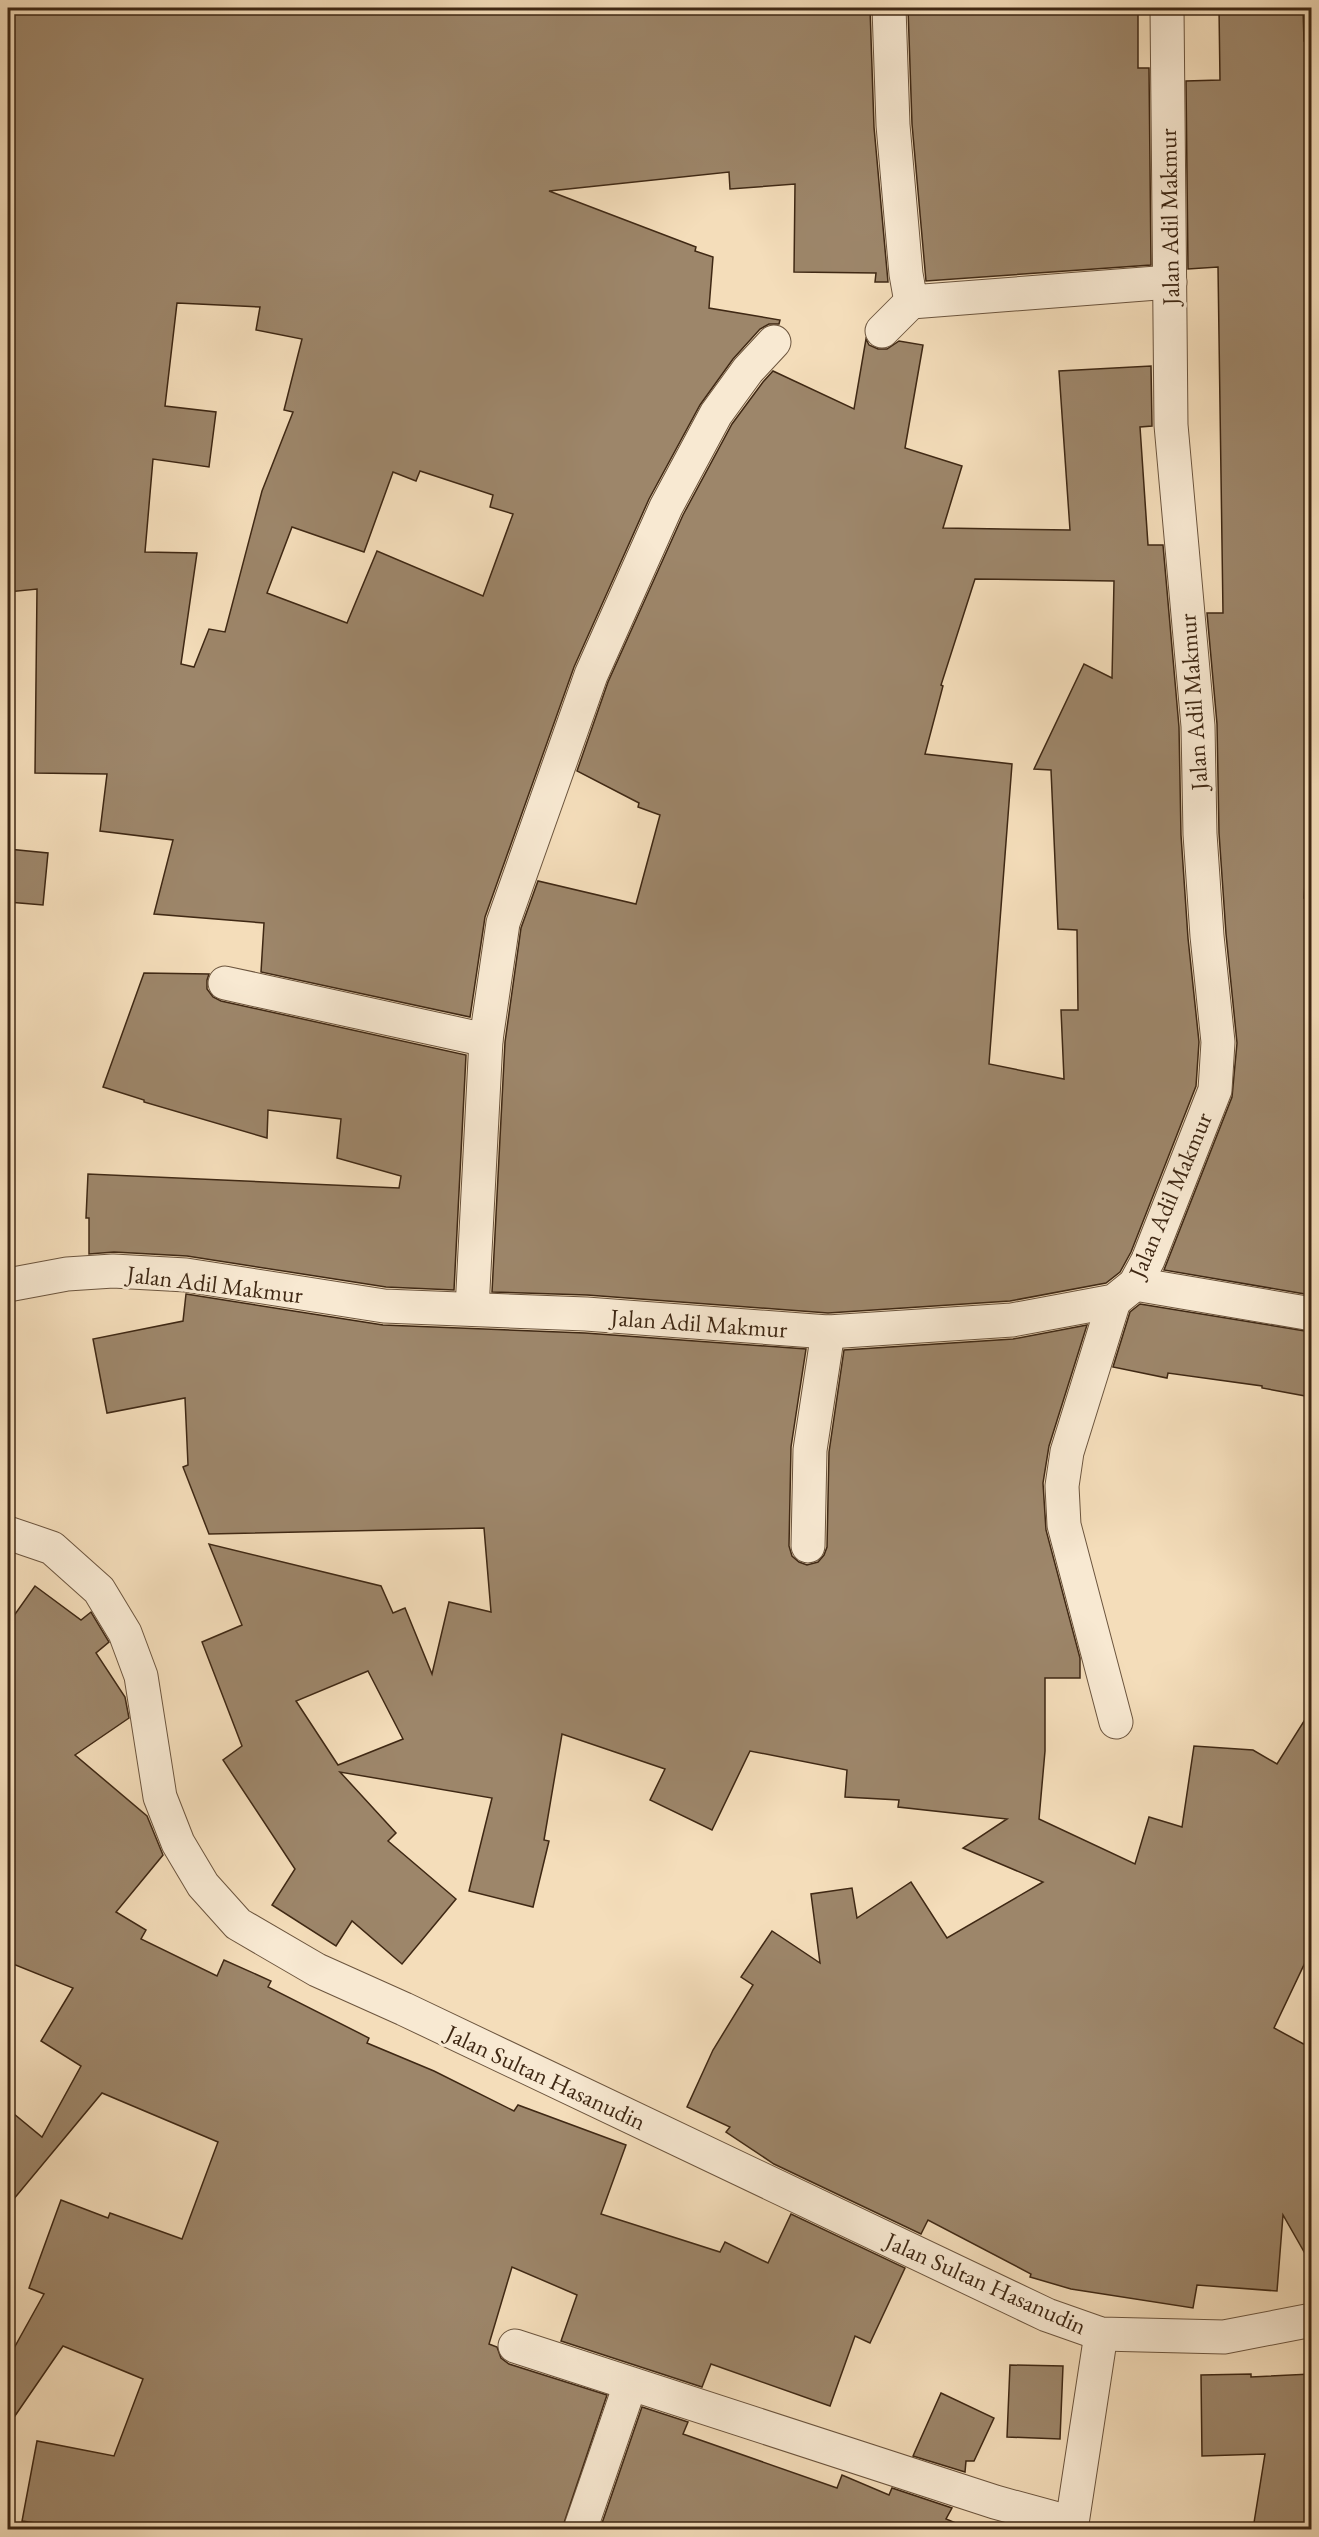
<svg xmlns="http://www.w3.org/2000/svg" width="1319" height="2537" viewBox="0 0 1319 2537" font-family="'EB Garamond',serif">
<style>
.building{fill:#9d866a;stroke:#3f2814;stroke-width:1.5;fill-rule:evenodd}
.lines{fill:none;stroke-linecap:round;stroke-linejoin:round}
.minor-casing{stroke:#6c553e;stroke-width:35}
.tertiary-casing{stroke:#6c553e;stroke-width:35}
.minor{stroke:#f8e9d2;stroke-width:33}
.tertiary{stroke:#f8e9d2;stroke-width:33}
.labels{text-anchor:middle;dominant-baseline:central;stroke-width:6;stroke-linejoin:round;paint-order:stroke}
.street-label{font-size:24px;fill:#3f2814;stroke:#f8e9d2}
</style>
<rect width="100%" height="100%" fill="#f4ddba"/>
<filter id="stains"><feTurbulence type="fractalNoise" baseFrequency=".00333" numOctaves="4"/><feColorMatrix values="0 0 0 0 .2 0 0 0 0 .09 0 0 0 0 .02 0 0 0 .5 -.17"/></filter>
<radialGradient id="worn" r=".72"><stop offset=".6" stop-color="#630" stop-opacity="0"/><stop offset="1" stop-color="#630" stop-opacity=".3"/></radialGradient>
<g class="building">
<path d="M 8,8 L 384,8 L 451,12 L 452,8 L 870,8 L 874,127 L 888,282 L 875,282 L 876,273 L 794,272 L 795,184 L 730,189 L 729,172 L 549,191 L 696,247 L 695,251 L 713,257 L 709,308 L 780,320 L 779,324 L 769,324 L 760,329 L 733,359 L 700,405 L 649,499 L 574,667 L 485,917 L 470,1017 L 261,972 L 264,923 L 154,914 L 173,840 L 100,831 L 107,774 L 35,773 L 37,589 L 8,592 ZM 177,303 L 260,307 L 256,330 L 302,339 L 284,410 L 293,412 L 262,491 L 225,632 L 209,629 L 194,667 L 181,664 L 197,553 L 145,552 L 153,459 L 209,467 L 216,412 L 165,406 ZM 420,471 L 493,495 L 490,507 L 513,514 L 483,596 L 377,551 L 347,623 L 267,593 L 292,527 L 364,552 L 393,472 L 416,481 Z"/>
<path d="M 908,8 L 1138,8 L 1138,68 L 1149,68 L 1151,265 L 926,281 L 912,124 Z"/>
<path d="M 1219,8 L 1303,8 L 1304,41 L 1311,41 L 1311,797 L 1304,898 L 1311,898 L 1311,1295 L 1164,1270 L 1232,1097 L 1237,1043 L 1226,934 L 1219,833 L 1217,724 L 1207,613 L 1223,613 L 1218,267 L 1188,269 L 1186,81 L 1220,80 Z"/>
<path d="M 866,339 L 869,345 L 878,349 L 887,349 L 899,341 L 923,345 L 905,448 L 962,466 L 943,528 L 1070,530 L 1059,371 L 1151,366 L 1152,426 L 1140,427 L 1148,545 L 1163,545 L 1179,727 L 1181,835 L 1188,938 L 1199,1042 L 1196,1086 L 1131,1252 L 1120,1272 L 1106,1283 L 1010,1301 L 828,1313 L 587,1295 L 492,1292 L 505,1042 L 521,928 L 538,881 L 636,904 L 660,815 L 638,807 L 639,803 L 577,771 L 608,682 L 683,515 L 732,424 L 763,382 L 773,371 L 854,409 ZM 975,579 L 1114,581 L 1112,678 L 1084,664 L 1034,769 L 1051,770 L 1058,929 L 1077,930 L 1078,1010 L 1061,1010 L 1064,1079 L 989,1064 L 1012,764 L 925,754 L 943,686 L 941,685 Z"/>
<path d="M 8,849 L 48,853 L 43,905 L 8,902 Z"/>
<path d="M 144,973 L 209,974 L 207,980 L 207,989 L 213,997 L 221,1001 L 466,1055 L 454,1290 L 386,1287 L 187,1256 L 114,1252 L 89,1254 L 89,1218 L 86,1218 L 88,1174 L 399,1188 L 401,1176 L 337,1158 L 341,1119 L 268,1110 L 267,1138 L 144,1102 L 144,1100 L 103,1087 Z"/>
<path d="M 186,1294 L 383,1325 L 585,1333 L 806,1349 L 791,1447 L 789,1546 L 792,1556 L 799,1562 L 807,1565 L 818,1562 L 824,1555 L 827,1547 L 829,1452 L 844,1350 L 1013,1339 L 1087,1325 L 1049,1446 L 1043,1483 L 1046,1530 L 1080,1658 L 1080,1678 L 1045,1678 L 1045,1751 L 1039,1819 L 1135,1864 L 1149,1817 L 1182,1827 L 1194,1746 L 1253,1750 L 1277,1764 L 1311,1710 L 1311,1950 L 1274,2028 L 1311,2048 L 1311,2264 L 1283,2215 L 1277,2291 L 1197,2285 L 1193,2308 L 1071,2289 L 1030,2277 L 1031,2274 L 928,2220 L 921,2234 L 774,2164 L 726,2132 L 730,2127 L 687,2107 L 713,2050 L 753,1985 L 741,1977 L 772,1931 L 820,1963 L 811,1894 L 852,1888 L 857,1918 L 911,1882 L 947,1938 L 1043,1882 L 963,1848 L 1007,1819 L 898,1807 L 899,1800 L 845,1797 L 847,1770 L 750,1751 L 712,1830 L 650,1800 L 665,1769 L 562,1734 L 544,1840 L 549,1841 L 533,1907 L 469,1891 L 492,1798 L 340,1772 L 396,1833 L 388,1841 L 456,1899 L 402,1964 L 352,1921 L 336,1946 L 272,1905 L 295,1869 L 223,1760 L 242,1746 L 202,1642 L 242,1625 L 209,1544 L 381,1586 L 393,1613 L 405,1608 L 432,1674 L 449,1602 L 491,1612 L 484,1528 L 209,1534 L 183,1467 L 188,1465 L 185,1398 L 107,1413 L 93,1339 L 183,1321 ZM 368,1671 L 403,1739 L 338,1765 L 296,1701 Z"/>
<path d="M 1140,1304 L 1311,1332 L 1311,1397 L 1262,1388 L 1262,1386 L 1168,1373 L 1167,1378 L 1113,1367 L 1130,1312 Z"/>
<path d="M 35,1586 L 81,1620 L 91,1612 L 109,1642 L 96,1653 L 125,1697 L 129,1718 L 75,1755 L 147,1816 L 163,1855 L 116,1912 L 146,1930 L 141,1939 L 217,1976 L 224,1960 L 271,1981 L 268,1987 L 369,2038 L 367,2043 L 434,2071 L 514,2111 L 518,2105 L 626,2145 L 601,2214 L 720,2252 L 725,2242 L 768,2263 L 791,2214 L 905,2268 L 870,2343 L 855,2336 L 830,2406 L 711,2364 L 702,2387 L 561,2341 L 577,2295 L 512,2267 L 489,2344 L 497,2347 L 501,2358 L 509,2364 L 607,2395 L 562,2529 L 76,2529 L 22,2521 L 37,2441 L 114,2456 L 143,2379 L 63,2346 L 8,2426 L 8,2359 L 44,2294 L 29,2288 L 61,2200 L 108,2218 L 110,2213 L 182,2239 L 218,2142 L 102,2093 L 8,2206 L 8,2109 L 42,2137 L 81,2066 L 41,2041 L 73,1988 L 8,1962 L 8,1624 Z"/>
<path d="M 1010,2365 L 1063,2366 L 1060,2439 L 1007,2437 Z"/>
<path d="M 1251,2374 L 1251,2377 L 1311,2374 L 1311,2529 L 1253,2529 L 1265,2454 L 1202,2456 L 1201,2375 Z"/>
<path d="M 941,2393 L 994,2418 L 974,2461 L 966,2461 L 965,2472 L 913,2456 Z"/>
<path d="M 642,2407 L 688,2422 L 683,2434 L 837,2488 L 842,2475 L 889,2495 L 892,2488 L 952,2508 L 946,2519 L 970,2529 L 600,2529 Z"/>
</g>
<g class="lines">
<defs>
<g id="minor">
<path d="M 889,8 L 893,125 L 906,274 L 911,302 L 1170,282"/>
<path d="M 882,331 L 911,302"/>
<path d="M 225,983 L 486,1040"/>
<path d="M 1135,1284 L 1312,1314"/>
<path d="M 8,1285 L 67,1274 L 113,1271 L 186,1275 L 384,1306 L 586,1314 L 828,1332 L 1012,1320 L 1114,1301 L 1135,1284 L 1148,1260 L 1215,1090 L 1218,1042 L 1207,936 L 1200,834 L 1198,726 L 1171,425 L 1167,8"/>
<path d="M 1114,1301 L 1067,1452 L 1062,1486 L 1064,1525 L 1116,1722"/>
<path d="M 472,1309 L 486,1040 L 503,923 L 591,675 L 666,507 L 716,414 L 748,370 L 774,342"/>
<path d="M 808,1546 L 810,1450 L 828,1332"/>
<path d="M 515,2346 L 995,2502 L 1072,2523"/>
<path d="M 580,2530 L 630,2385"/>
<path d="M 1071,2530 L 1101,2334"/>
</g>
<path id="tertiary" d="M 8,1533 L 52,1548 L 99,1590 L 125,1633 L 141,1676 L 160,1797 L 178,1843 L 203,1885 L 238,1924 L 317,1970 L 404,2009 L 1047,2315 L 1101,2334 L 1224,2337 L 1312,2320"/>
</defs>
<use href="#minor" class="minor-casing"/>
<use href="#tertiary" class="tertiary-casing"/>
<use href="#minor" class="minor"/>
<use href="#tertiary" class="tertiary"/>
</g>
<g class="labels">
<g class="street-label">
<text transform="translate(1169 217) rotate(-91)">Jalan Adil Makmur</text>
<text transform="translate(1193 702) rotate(-94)">Jalan Adil Makmur</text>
<text transform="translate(1170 1195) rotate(-67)">Jalan Adil Makmur</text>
<text transform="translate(215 1284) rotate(7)">Jalan Adil Makmur</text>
<text transform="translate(699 1323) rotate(4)">Jalan Adil Makmur</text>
<text transform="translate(546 2077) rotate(25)">Jalan Sultan Hasanudin</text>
<text transform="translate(986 2283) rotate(24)">Jalan Sultan Hasanudin</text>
</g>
</g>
<rect width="1319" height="2537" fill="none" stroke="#f4ddba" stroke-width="30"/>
<rect x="9" y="9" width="1301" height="2519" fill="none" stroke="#3f2814" stroke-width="3"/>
<rect x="15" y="15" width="1289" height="2507" fill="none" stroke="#3f2814" stroke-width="1.5"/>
<rect width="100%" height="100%" filter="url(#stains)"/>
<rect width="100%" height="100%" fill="url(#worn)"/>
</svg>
